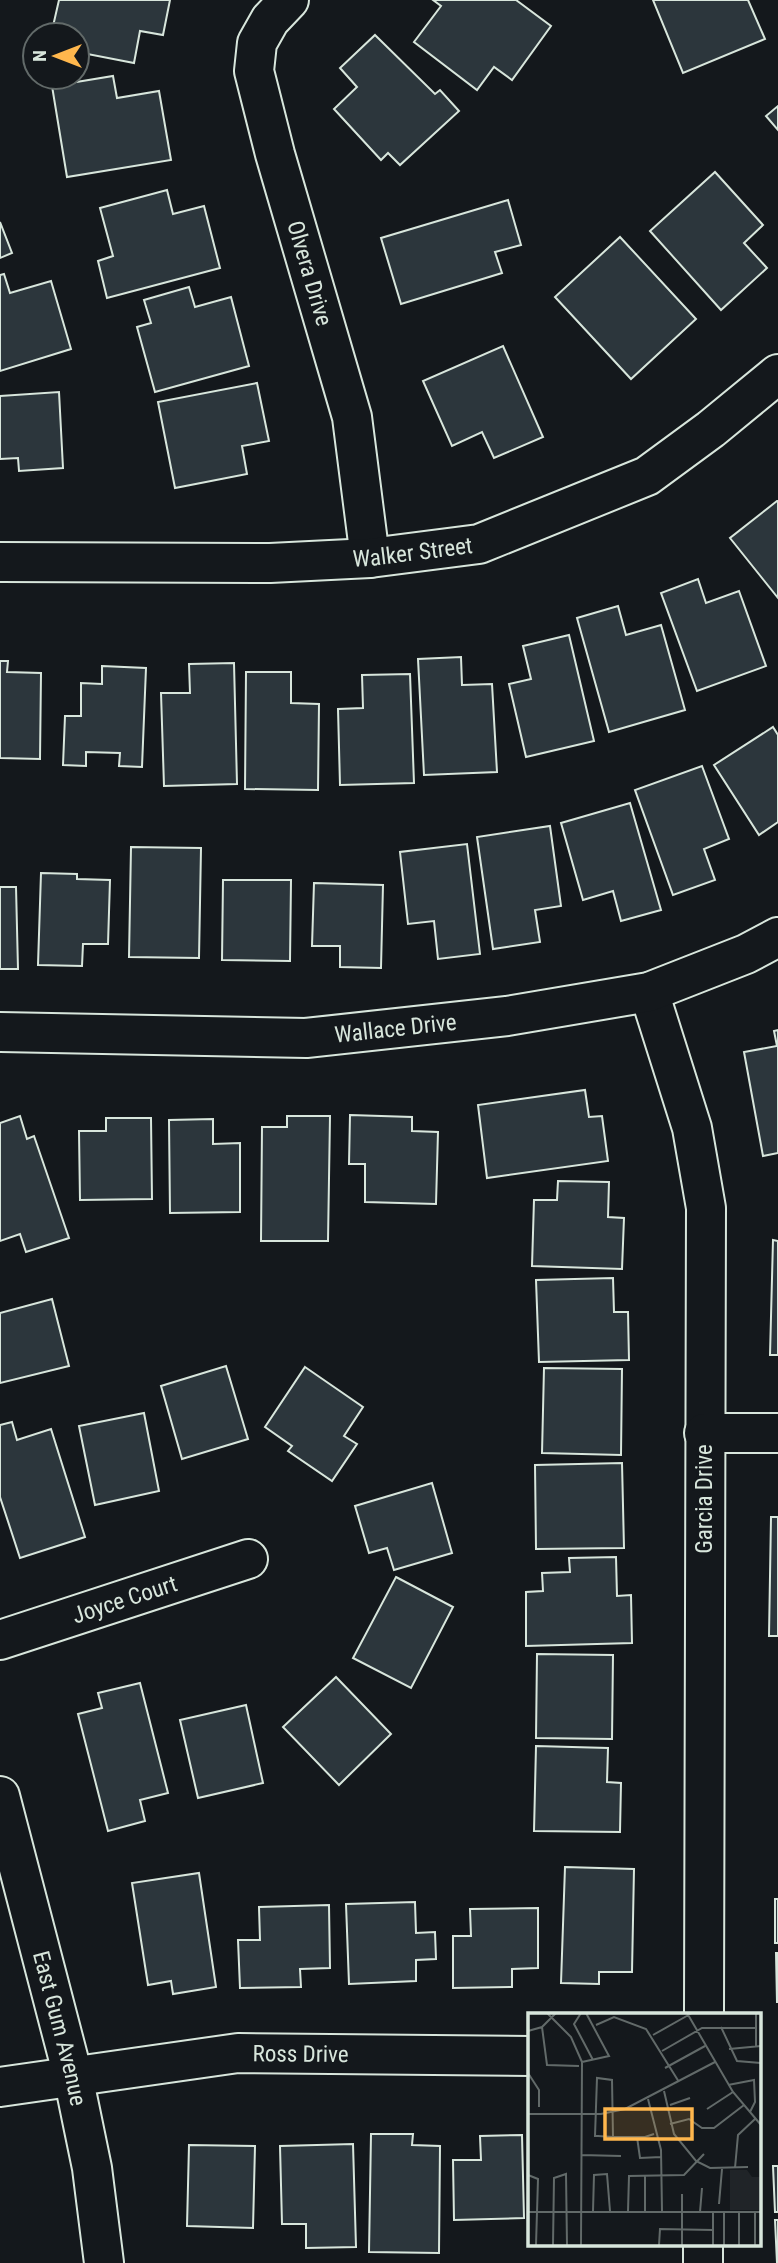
<svg xmlns="http://www.w3.org/2000/svg" width="778" height="2263" viewBox="0 0 778 2263" font-family="'Roboto Condensed',sans-serif">
<style>
.building{fill:#2c363c;stroke:#d8e6dc;stroke-width:2}
.lines{fill:none;stroke-linecap:round;stroke-linejoin:round}
.minor-casing{stroke:#d8e6dc;stroke-width:42}
.minor{stroke:#14181c;stroke-width:38}
.labels{text-anchor:middle;dominant-baseline:central;stroke-width:5;stroke-linejoin:round;paint-order:stroke}
.street-label{font-size:23px;fill:#d8e6dc;stroke:#14181c}
.inset-road{fill:none;stroke:#626a69;stroke-width:2}
.view{fill:#ffb74d;fill-opacity:0.15;stroke:#ffb74d;stroke-width:3.5}
.inset-edge{fill:none;stroke:#d8e6dc;stroke-width:3.5}
</style>
<rect width="100%" height="100%" fill="#14181c"/>
<g class="building">
<path d="M 59,0 L 170,0 L 163,35 L 140,31 L 134,63 L 77,52 L 77,35 L 51,35 Z"/>
<path d="M 433,0 L 516,0 L 551,26 L 512,80 L 494,67 L 477,90 L 414,42 L 441,6 Z"/>
<path d="M 653,0 L 748,0 L 765,39 L 683,73 Z"/>
<path d="M 375,35 L 435,94 L 440,90 L 459,111 L 400,165 L 388,153 L 381,160 L 334,109 L 357,87 L 340,68 Z"/>
<path d="M 113,76 L 117,98 L 159,91 L 171,160 L 67,177 L 52,86 Z"/>
<path d="M 778,106 L 778,130 L 766,116 Z"/>
<path d="M 715,172 L 763,225 L 744,243 L 767,268 L 721,310 L 650,231 Z"/>
<path d="M 167,190 L 173,214 L 204,206 L 220,268 L 107,298 L 98,261 L 113,256 L 100,208 Z"/>
<path d="M 508,200 L 521,245 L 495,252 L 502,273 L 401,304 L 381,238 Z"/>
<path d="M 0,222 L 12,253 L 0,258 Z"/>
<path d="M 620,237 L 696,319 L 631,379 L 555,297 Z"/>
<path d="M 4,274 L 10,293 L 51,281 L 71,349 L 0,371 L 0,275 Z"/>
<path d="M 189,287 L 195,307 L 231,297 L 249,366 L 155,392 L 137,327 L 151,323 L 144,300 Z"/>
<path d="M 503,346 L 543,437 L 494,458 L 482,432 L 452,446 L 423,381 Z"/>
<path d="M 257,383 L 269,441 L 242,446 L 247,474 L 175,488 L 158,402 Z"/>
<path d="M 59,392 L 63,468 L 19,471 L 18,458 L 0,459 L 0,396 Z"/>
<path d="M 777,501 L 778,501 L 778,598 L 730,538 Z"/>
<path d="M 698,579 L 706,603 L 739,591 L 766,666 L 697,691 L 661,593 Z"/>
<path d="M 618,606 L 626,635 L 661,625 L 685,710 L 609,732 L 577,618 Z"/>
<path d="M 569,635 L 594,741 L 526,757 L 509,684 L 531,679 L 523,646 Z"/>
<path d="M 461,657 L 462,685 L 492,684 L 497,772 L 424,775 L 418,659 Z"/>
<path d="M 0,661 L 8,661 L 7,672 L 41,673 L 40,759 L 0,758 Z"/>
<path d="M 234,663 L 237,784 L 164,786 L 161,693 L 190,693 L 189,664 Z"/>
<path d="M 102,666 L 146,668 L 142,767 L 119,766 L 120,753 L 86,752 L 86,766 L 63,765 L 65,716 L 81,716 L 81,683 L 102,684 Z"/>
<path d="M 246,672 L 291,672 L 291,703 L 319,704 L 318,790 L 245,789 Z"/>
<path d="M 410,674 L 414,783 L 340,785 L 338,709 L 363,708 L 362,675 Z"/>
<path d="M 773,727 L 778,735 L 778,822 L 759,835 L 714,765 Z"/>
<path d="M 702,766 L 729,839 L 704,849 L 715,880 L 673,895 L 635,790 Z"/>
<path d="M 630,803 L 661,910 L 621,921 L 613,891 L 583,900 L 561,823 Z"/>
<path d="M 550,826 L 561,906 L 535,910 L 540,942 L 493,949 L 477,837 Z"/>
<path d="M 467,844 L 480,954 L 438,959 L 434,921 L 408,924 L 400,852 Z"/>
<path d="M 131,847 L 201,848 L 199,958 L 129,957 Z"/>
<path d="M 41,873 L 77,874 L 77,879 L 110,880 L 108,944 L 83,944 L 82,966 L 38,965 Z"/>
<path d="M 223,880 L 291,880 L 290,961 L 222,960 Z"/>
<path d="M 314,883 L 383,885 L 381,968 L 340,967 L 340,946 L 312,946 Z"/>
<path d="M 0,887 L 16,887 L 18,969 L 0,969 Z"/>
<path d="M 778,1030 L 778,1153 L 763,1156 L 744,1052 L 777,1046 L 774,1031 Z"/>
<path d="M 585,1090 L 589,1117 L 602,1116 L 608,1161 L 487,1178 L 478,1105 Z"/>
<path d="M 350,1115 L 412,1117 L 412,1131 L 438,1132 L 436,1204 L 365,1202 L 365,1164 L 349,1164 Z"/>
<path d="M 20,1116 L 27,1139 L 34,1136 L 69,1238 L 26,1252 L 20,1234 L 0,1241 L 0,1123 Z"/>
<path d="M 287,1116 L 330,1116 L 328,1241 L 261,1241 L 262,1127 L 287,1127 Z"/>
<path d="M 106,1118 L 151,1118 L 152,1199 L 80,1200 L 79,1131 L 106,1131 Z"/>
<path d="M 213,1119 L 213,1144 L 240,1143 L 240,1212 L 170,1213 L 169,1120 Z"/>
<path d="M 558,1181 L 609,1182 L 608,1217 L 624,1218 L 622,1269 L 532,1266 L 534,1200 L 557,1200 Z"/>
<path d="M 773,1240 L 778,1241 L 778,1355 L 770,1355 Z"/>
<path d="M 613,1278 L 614,1312 L 628,1312 L 629,1360 L 539,1362 L 536,1280 Z"/>
<path d="M 52,1299 L 69,1366 L 0,1383 L 0,1313 Z"/>
<path d="M 226,1366 L 248,1439 L 182,1459 L 161,1386 Z"/>
<path d="M 305,1367 L 363,1407 L 344,1436 L 357,1444 L 332,1481 L 288,1451 L 292,1446 L 265,1427 Z"/>
<path d="M 544,1368 L 622,1369 L 621,1455 L 542,1453 Z"/>
<path d="M 144,1413 L 159,1491 L 95,1505 L 79,1426 Z"/>
<path d="M 12,1422 L 17,1440 L 51,1429 L 85,1537 L 20,1558 L 0,1497 L 0,1425 Z"/>
<path d="M 622,1463 L 624,1548 L 536,1549 L 535,1465 Z"/>
<path d="M 432,1483 L 452,1553 L 394,1570 L 387,1548 L 369,1553 L 355,1506 Z"/>
<path d="M 771,1517 L 778,1517 L 778,1636 L 769,1636 Z"/>
<path d="M 616,1557 L 617,1596 L 631,1595 L 632,1643 L 526,1646 L 526,1592 L 543,1591 L 542,1573 L 570,1572 L 569,1558 Z"/>
<path d="M 396,1577 L 453,1607 L 411,1688 L 353,1658 Z"/>
<path d="M 537,1654 L 613,1655 L 612,1739 L 536,1738 Z"/>
<path d="M 336,1677 L 391,1734 L 339,1785 L 283,1727 Z"/>
<path d="M 140,1683 L 168,1793 L 140,1800 L 145,1821 L 108,1831 L 78,1714 L 102,1708 L 98,1693 Z"/>
<path d="M 246,1705 L 263,1783 L 198,1798 L 180,1720 Z"/>
<path d="M 536,1746 L 608,1748 L 607,1782 L 621,1783 L 620,1832 L 534,1831 Z"/>
<path d="M 565,1867 L 634,1869 L 632,1972 L 599,1972 L 599,1984 L 561,1983 Z"/>
<path d="M 199,1873 L 216,1987 L 173,1994 L 171,1981 L 148,1985 L 132,1883 Z"/>
<rect x="775" y="1899" width="3" height="44"/>
<path d="M 415,1902 L 416,1933 L 435,1932 L 436,1959 L 416,1960 L 416,1981 L 349,1984 L 346,1904 Z"/>
<path d="M 329,1905 L 330,1968 L 300,1969 L 301,1987 L 240,1988 L 238,1940 L 260,1940 L 259,1907 Z"/>
<path d="M 538,1908 L 538,1968 L 512,1969 L 512,1987 L 453,1988 L 453,1936 L 471,1936 L 470,1909 Z"/>
<path d="M 776,1953 L 778,1953 L 778,2002 L 777,2002 Z"/>
<path d="M 371,2134 L 413,2134 L 412,2145 L 440,2146 L 439,2253 L 369,2252 Z"/>
<path d="M 522,2135 L 524,2218 L 454,2220 L 453,2160 L 481,2160 L 480,2136 Z"/>
<path d="M 353,2144 L 356,2247 L 306,2248 L 306,2224 L 282,2224 L 280,2146 Z"/>
<path d="M 189,2145 L 255,2146 L 253,2228 L 187,2226 Z"/>
<path d="M 773,2166 L 778,2166 L 778,2212 L 775,2212 Z"/>
<path d="M 775,2220 L 778,2220 L 778,2263 L 777,2263 Z"/>
</g>
<g class="lines">
<defs>
<g id="minor">
<path id="s1" d="M 289,0 L 270,20 L 257,43 L 254,71 L 275,154 L 352,417 L 370,558"/>
<path id="s2" d="M 0,562 L 270,563 L 370,558 L 479,544 L 647,476 L 711,429 L 778,374"/>
<path d="M 649,992 L 692,1128 L 706,1208 L 704,2014"/>
<path id="s3" d="M 0,1032 L 306,1038 L 507,1016 L 649,992 L 746,954 L 778,937"/>
<path d="M 704,1433 L 778,1433"/>
<path id="s4" d="M 0,1640 L 248,1559"/>
<path id="s5" d="M 0,1796 L 73,2076 L 92,2168 L 104,2263"/>
<path id="s6" d="M 0,2087 L 238,2053 L 530,2056"/>
<path d="M 703,2263 L 703,2244"/>
</g>
</defs>
<use href="#minor" class="minor-casing"/>
<use href="#minor" class="minor"/>
</g>
<g class="labels">
<g class="street-label">
<text stroke="none"><textPath href="#s1" startOffset="292">Olvera Drive</textPath></text>
<text stroke="none"><textPath href="#s2" startOffset="413">Walker Street</textPath></text>
<text stroke="none"><textPath href="#s3" startOffset="396">Wallace Drive</textPath></text>
<text transform="translate(704 1499) rotate(-90)">Garcia Drive</text>
<text stroke="none"><textPath href="#s4" startOffset="131">Joyce Court</textPath></text>
<text stroke="none"><textPath href="#s5" startOffset="240">East Gum Avenue</textPath></text>
<text stroke="none"><textPath href="#s6" startOffset="303">Ross Drive</textPath></text>
</g>
</g>
<g transform="translate(528 2013)">
<rect width="233" height="233" fill="#14181c"/>
<path d="M 202,157 L 219,157 L 224,164 L 233,164 L 233,197 L 202,197 Z" fill="#202428"/>
<path class="inset-road" d="M 19,0 L 43,24 L 54,49 L 53,232M 53,0 L 46,11 L 65,47M 159,0 L 205,79 L 233,112M 228,0 L 228,33M 0,3 L 0,29M 68,12 L 86,4 L 118,16 L 151,69M 14,14 L 19,52 L 51,53M 193,14 L 209,48 L 233,50M 0,18 L 14,14 L 28,0M 125,22 L 164,0M 201,36 L 233,33M 134,38 L 174,15 L 228,15M 54,49 L 81,43 L 58,0M 137,55 L 177,33M 0,60 L 11,77 L 11,94M 200,72 L 226,67 L 227,89 L 222,99M 136,78 L 146,121 L 168,148 L 182,155 L 220,154M 120,86 L 133,137 L 134,198M 142,92 L 162,85M 179,96 L 205,79M 0,101 L 73,101 L 97,96 L 187,49M 142,111 L 161,106 L 174,115 L 186,115 L 216,92M 85,124 L 84,67 L 69,65 L 67,123 L 70,123 L 85,124 L 117,124 L 126,121M 109,124 L 112,145 L 133,144M 53,142 L 93,143M 207,155 L 210,122 L 227,106M 0,162 L 10,166 L 8,232M 191,191 L 194,156M 65,198 L 66,162 L 79,161 L 82,198M 100,198 L 101,163 L 156,162 L 176,141M 117,198 L 117,162M 1,199 L 233,199M 172,199 L 174,175M 25,232 L 26,165 L 38,161 L 39,232M 131,232 L 132,216 L 185,217M 154,232 L 154,181M 185,232 L 185,200M 196,232 L 196,199M 211,232 L 211,199M 227,232 L 227,200"/>
<path class="view" d="M 77,96 L 164,96 L 164,126 L 77,126 Z"/>
<rect width="233" height="233" class="inset-edge"/>
</g>
<g transform="translate(56 56) rotate(270)"><circle r="33" fill="#14181c" stroke="#626a69" stroke-width="2"/>
<path d="M0-5L12 26L0 18L-12 26Z" fill="#ffb74d"/>
<text y="-10" font-size="19" font-weight="bold" text-anchor="middle" fill="#d8e6dc">N</text>
</g>
</svg>
